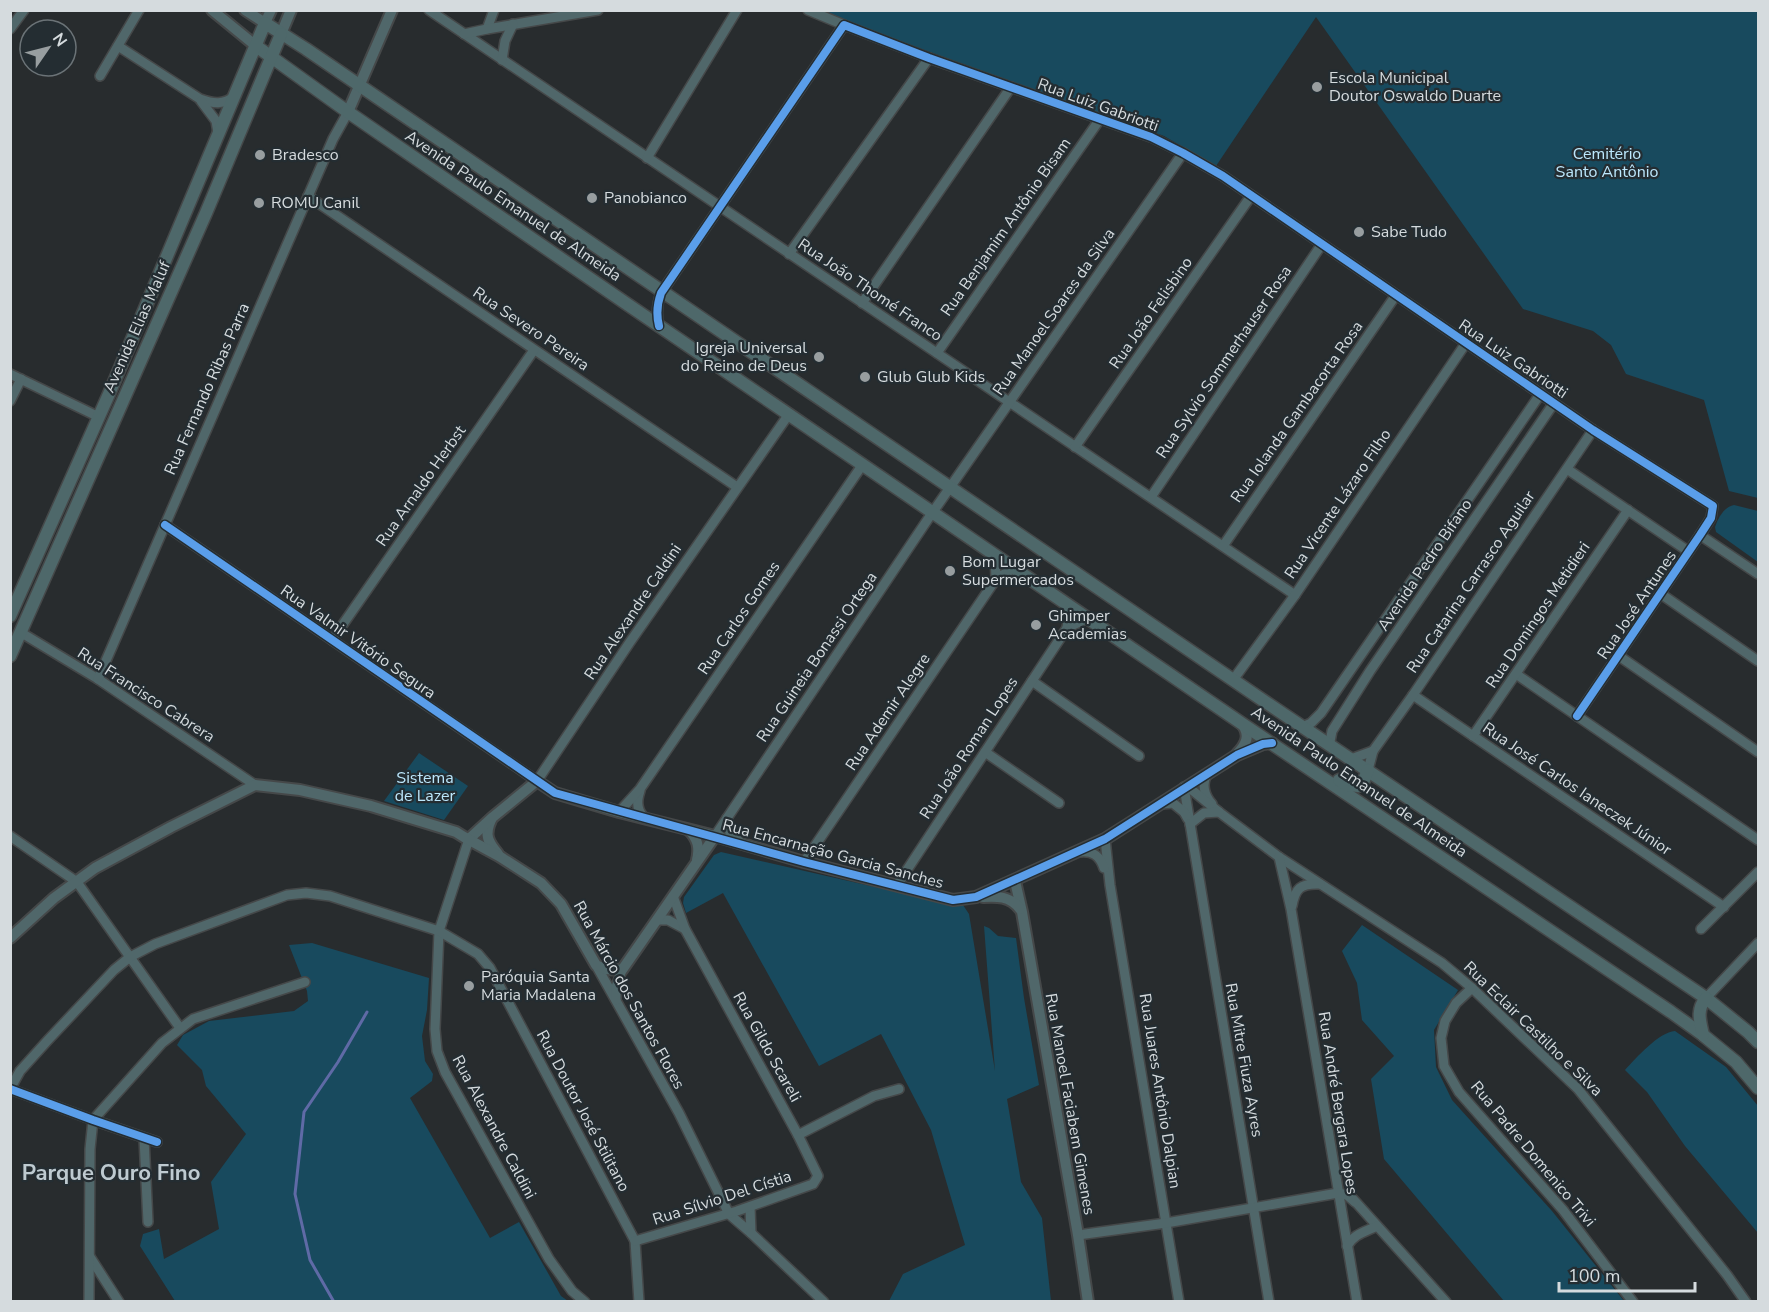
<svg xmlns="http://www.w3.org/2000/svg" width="1769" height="1312" viewBox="0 0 1769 1312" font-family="'Nunito Sans',sans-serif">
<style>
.green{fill:#184a5e}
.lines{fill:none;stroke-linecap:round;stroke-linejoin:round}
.stream{stroke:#5f6aa6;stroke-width:3}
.minor-casing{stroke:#454849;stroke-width:12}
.tertiary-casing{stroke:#454849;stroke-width:14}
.secondary-casing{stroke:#454849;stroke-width:15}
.minor{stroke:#50676a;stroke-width:9}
.tertiary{stroke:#50676a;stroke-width:10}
.secondary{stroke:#4e686a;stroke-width:12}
.cycleway-casing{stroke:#242d32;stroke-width:11}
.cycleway{stroke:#5a9eea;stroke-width:8}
.poi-dot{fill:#989ea0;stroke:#242d32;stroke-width:2}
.labels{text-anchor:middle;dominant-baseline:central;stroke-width:4.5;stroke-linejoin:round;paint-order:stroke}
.poi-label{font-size:16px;fill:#d5dbde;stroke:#242d32;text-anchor:start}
.street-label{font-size:16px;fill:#d5dbde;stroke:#242d32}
.park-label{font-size:16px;fill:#bce7fc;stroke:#242d32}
.district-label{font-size:22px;font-weight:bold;fill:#becad0;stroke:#242d32}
</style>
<rect width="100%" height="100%" fill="#282c2e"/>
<g class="green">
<path d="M 816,11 L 1758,11 L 1758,498 L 1729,491 L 1704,400 L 1626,374 L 1611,345 L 1593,331 L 1523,309 L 1316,17 L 1216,166 L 1164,136 Z"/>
<path d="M 1734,505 L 1758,511 L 1758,562 L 1716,532 L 1715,527 C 1718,518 1724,507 1734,505 Z"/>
<path d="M 419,753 L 468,786 L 444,820 L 384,801 Z"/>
<path d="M 721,852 L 954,905 L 963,905 L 969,914 L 995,1071 L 984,926 L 989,928 L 998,936 L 1016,938 L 1024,998 L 1039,1085 L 1007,1099 L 1021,1182 L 1042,1218 L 1051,1301 L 889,1301 L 903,1274 L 965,1245 L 931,1130 L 881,1034 L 819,1066 L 723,893 L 686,913 L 683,903 L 684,897 L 714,855 Z"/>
<path d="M 1362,925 L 1458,990 L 1434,1030 L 1436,1067 L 1452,1100 L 1552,1211 L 1624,1301 L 1504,1301 L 1384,1159 L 1371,1079 L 1394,1056 L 1362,1020 L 1357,983 L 1342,951 Z"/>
<path d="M 312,943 L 429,978 L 427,1010 L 422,1036 L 425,1061 L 433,1074 L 432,1081 L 410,1098 L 490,1238 L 519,1222 L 561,1296 L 568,1301 L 175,1301 L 140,1246 L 143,1234 L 159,1229 L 164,1259 L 219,1229 L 211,1182 L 246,1134 L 206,1086 L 202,1070 L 177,1045 L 183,1035 L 209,1021 L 294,1011 L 308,1001 L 307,991 L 289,945 Z"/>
<path d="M 1675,1031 L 1726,1067 L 1758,1106 L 1758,1233 L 1685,1146 L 1647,1092 L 1625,1070 C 1636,1058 1659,1032 1675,1031 Z"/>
</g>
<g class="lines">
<path class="stream" d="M 334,1302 L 310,1260 L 295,1194 L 304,1112 L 338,1062 L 367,1012"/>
<defs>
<g id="minor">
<path d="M 429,10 L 1295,595"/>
<path d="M 808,10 L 844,25"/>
<path d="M 10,29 L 24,10"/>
<path d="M 487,29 L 494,10"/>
<path d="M 464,34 L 487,29 L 598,10"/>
<path d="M 118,46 L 200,99 C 214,104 223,105 235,96"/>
<path d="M 502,60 L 505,41 L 513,24"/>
<path d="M 100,76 L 139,10"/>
<path d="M 201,101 L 216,121 L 218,133"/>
<path d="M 647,158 L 737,10"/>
<path d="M 308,196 L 737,487"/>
<path d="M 789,254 L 929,58"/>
<path d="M 862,303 L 1011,87"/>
<path d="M 659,326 C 656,314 657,304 661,293 L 844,25 L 929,58 L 1151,137 L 1183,153 L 1223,176 L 1593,430 L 1713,506 L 1711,518 L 1700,535 L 1577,716"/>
<path d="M 937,353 L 1100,119"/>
<path d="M 10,374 L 99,417"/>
<path d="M 10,401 L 21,379"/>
<path d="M 1075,447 L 1251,196"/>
<path d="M 1567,469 L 1688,551"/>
<path d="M 1151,497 L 1322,244"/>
<path d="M 165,525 L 537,781 L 630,642 L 789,414"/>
<path d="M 1700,535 L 1758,574"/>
<path d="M 1223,546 L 1396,295"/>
<path d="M 995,555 L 996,579 L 1014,568"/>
<path d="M 1661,594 L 1758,661"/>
<path d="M 1070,606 L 1067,628 L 1088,618"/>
<path d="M 20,632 L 98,679 L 255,785"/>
<path d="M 332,640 L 534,350"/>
<path d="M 1619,656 L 1758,752"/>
<path d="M 1516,674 L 1758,840"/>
<path d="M 98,679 L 333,139 L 348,112"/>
<path d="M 1233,680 L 1295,595 L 1466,343"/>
<path d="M 1032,681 L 1139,756"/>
<path d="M 1413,695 L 1724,907"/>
<path d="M 1302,727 L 1311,723 L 1321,713 L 1541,393"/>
<path d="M 1473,736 L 1628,510"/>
<path d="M 1332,747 L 1330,742 L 1332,731 L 1370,671 L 1554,403"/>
<path d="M 1373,751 L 1413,695 L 1593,430"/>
<path d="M 985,752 L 1059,803"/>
<path d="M 1351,759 L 1373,751 L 1368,770"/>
<path d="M 1208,773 C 1201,783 1204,795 1212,804"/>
<path d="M 1187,786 L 1219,812 L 1279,857 L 1442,963 L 1472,988 L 1578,1089 L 1727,1275 L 1746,1302"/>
<path d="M 1184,787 L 1269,1302"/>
<path d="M 640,791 C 636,802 637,812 646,819"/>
<path d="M 1162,804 L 1173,803 L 1184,812 L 1188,819"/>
<path d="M 619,812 L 640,789 L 863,464"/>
<path d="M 727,818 L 730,833 L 741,843"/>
<path d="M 1190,824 L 1204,813 L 1219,812"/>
<path d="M 10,836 L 77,882 L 180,1028"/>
<path d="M 715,836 L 928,519 L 1183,153"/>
<path d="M 469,839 L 439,931 L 435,1029 L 437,1051 L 445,1072 L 549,1259 L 572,1291 L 585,1302"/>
<path d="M 1105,839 L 1110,885 L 1179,1302"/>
<path d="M 1079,852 C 1093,850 1100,856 1104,868"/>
<path d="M 1279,857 L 1291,909 L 1357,1302"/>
<path d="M 804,862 L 996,579"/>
<path d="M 897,885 L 1067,628"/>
<path d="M 1292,906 C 1295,889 1300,883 1320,884"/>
<path d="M 657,920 L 668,920 L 685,929"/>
<path d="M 1701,929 L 1758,872"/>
<path d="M 596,965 L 679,1113 L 729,1214 L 751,1233 L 750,1207"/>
<path d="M 1472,988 L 1456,1003 L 1445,1021 L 1441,1038 L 1444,1066 L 1459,1092 L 1563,1210 L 1633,1302"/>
<path d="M 1706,998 L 1758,943"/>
<path d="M 616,1000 L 616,987 L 622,970"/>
<path d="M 10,1089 L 20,1071 L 48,1040 L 114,970 L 130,957 L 155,944 L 287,895 L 306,893 L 330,896 L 439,931 L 478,954 L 490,968 L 635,1241 L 639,1302"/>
<path d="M 10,1089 L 93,1120 L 157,1142"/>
<path d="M 798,1135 L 874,1096 L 899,1089"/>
<path d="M 144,1138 L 148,1222"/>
<path d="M 1353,1199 L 1446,1302"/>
<path d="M 751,1233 L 824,1302"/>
<path d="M 1078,1235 L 1166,1223 L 1338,1193 L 1347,1195 L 1355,1202"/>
<path d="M 635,1241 L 737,1211 L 813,1184 L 818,1176 L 798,1135 L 685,929 L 673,896"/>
<path d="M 1347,1246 C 1354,1234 1365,1232 1377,1226"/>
<path d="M 90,1257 L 119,1302"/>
<path d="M 89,1302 L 90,1149 L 93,1120 L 162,1043 L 193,1019 L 305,982"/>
</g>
<g id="tertiary">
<path d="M 212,10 L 256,46"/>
<path d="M 245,10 L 265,23 L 271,10"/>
<path d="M 281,34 L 291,10"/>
<path d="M 348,112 L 392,10"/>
<path d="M 1237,754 C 1246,745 1251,735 1242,724"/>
<path d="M 491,820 C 484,835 488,842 498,854"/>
<path d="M 689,830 C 698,839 700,848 697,860"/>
<path d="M 469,839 L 493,817 L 537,781 L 555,793 L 619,812 L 715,836 L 804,862 L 953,900 L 976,897 L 1105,839 L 1237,755 L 1263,744 L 1272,743"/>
<path d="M 1015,881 L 1022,912 L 1078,1235 L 1088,1302"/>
<path d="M 983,897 C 997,896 1010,896 1020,909"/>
<path d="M 10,938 L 54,898 L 95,868 L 171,827 L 255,785 L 300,790 L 371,806 L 456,832 L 464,837 L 499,856 L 541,883 L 561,904 L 596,965 L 605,969 L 622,970 L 715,836"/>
</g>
<g id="secondary">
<path d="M 256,46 L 348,112 L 624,302 L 1244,725 L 1671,1012 L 1703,1035 L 1736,1062 L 1758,1088"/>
<path d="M 10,616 L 109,394 L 265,23 L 306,49 L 1261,699 L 1706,998 L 1748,1032 L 1758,1042"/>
<path d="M 10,656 L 206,213 L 281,34"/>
<path d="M 1339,780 L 1347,785 L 1358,786 L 1364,780 L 1368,770"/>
<path d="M 1703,1035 C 1700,1021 1696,1010 1706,998"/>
</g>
</defs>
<use href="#minor" class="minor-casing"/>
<use href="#tertiary" class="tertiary-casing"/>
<use href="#secondary" class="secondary-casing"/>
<use href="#minor" class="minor"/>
<use href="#tertiary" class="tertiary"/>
<use href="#secondary" class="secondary"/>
<defs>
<g id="cycleway">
<path d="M 659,326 C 656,314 657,304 661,293 L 844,25 L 929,58 L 1151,137 L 1183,153 L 1223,176 L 1593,430 L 1713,506 L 1711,518 L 1700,535 L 1577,716"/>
<path d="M 165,525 L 555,793 L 804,862 L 953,900 L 976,897 L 1105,839 L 1237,755 L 1263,744 L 1272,743"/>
<path d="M 10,1089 L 93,1120 L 157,1142"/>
</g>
</defs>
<use href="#cycleway" class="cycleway-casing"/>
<use href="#cycleway" class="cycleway"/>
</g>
<g class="poi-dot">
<circle cx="1317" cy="87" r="6"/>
<circle cx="260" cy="155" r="6"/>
<circle cx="592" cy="198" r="6"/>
<circle cx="259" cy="203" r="6"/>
<circle cx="1359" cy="232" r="6"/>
<circle cx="819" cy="357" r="6"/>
<circle cx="865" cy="377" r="6"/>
<circle cx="950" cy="571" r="6"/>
<circle cx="1036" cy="625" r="6"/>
<circle cx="469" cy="986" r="6"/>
</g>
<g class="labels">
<g class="poi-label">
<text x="1329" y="78">Escola Municipal<tspan x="1329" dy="18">Doutor Oswaldo Duarte</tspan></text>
<text x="272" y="155">Bradesco</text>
<text x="604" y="198">Panobianco</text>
<text x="271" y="203">ROMU Canil</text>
<text x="1371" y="232">Sabe Tudo</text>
<text x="807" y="348" text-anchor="end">Igreja Universal<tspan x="807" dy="18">do Reino de Deus</tspan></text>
<text x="877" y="377">Glub Glub Kids</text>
<text x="962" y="562">Bom Lugar<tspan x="962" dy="18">Supermercados</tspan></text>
<text x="1048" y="616">Ghimper<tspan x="1048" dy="18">Academias</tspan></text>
<text x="481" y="977">Paróquia Santa<tspan x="481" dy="18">Maria Madalena</tspan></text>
</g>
<g class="street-label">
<text transform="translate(1098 105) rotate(20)">Rua Luiz Gabriotti</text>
<text transform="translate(513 206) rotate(34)">Avenida Paulo Emanuel de Almeida</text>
<text transform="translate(1006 227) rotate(-55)">Rua Benjamim Antônio Bisam</text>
<text transform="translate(870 290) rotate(34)">Rua João Thomé Franco</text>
<text transform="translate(1054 312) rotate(-55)">Rua Manoel Soares da Silva</text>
<text transform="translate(1151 313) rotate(-55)">Rua João Felisbino</text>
<text transform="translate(137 327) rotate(-66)">Avenida Elias Maluf</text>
<text transform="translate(531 329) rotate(34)">Rua Severo Pereira</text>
<text transform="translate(1513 359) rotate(34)">Rua Luiz Gabriotti</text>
<text transform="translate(1224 362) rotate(-56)">Rua Sylvio Sommerhauser Rosa</text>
<text transform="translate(207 389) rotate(-66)">Rua Fernando Ribas Parra</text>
<text transform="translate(1297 412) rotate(-55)">Rua Iolanda Gambacorta Rosa</text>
<text transform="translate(421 486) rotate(-55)">Rua Arnaldo Herbst</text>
<text transform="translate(1338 504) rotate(-56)">Rua Vicente Lázaro Filho</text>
<text transform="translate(1425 565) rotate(-56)">Avenida Pedro Bifano</text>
<text transform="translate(1471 582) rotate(-56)">Rua Catarina Carrasco Aguilar</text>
<text transform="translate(1637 605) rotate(-56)">Rua José Antunes</text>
<text transform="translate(633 612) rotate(-56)">Rua Alexandre Caldini</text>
<text transform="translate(1538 615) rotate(-56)">Rua Domingos Metidieri</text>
<text transform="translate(739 618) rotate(-56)">Rua Carlos Gomes</text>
<text transform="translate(358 642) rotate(35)">Rua Valmir Vitório Segura</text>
<text transform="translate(817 657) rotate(-56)">Rua Guineia Bonassi Ortega</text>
<text transform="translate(146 695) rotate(33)">Rua Francisco Cabrera</text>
<text transform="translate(888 712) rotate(-56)">Rua Ademir Alegre</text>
<text transform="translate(969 748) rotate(-57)">Rua João Roman Lopes</text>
<text transform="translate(1359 782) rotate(34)">Avenida Paulo Emanuel de Almeida</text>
<text transform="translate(1577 789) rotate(34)">Rua José Carlos Ianeczek Júnior</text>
<text transform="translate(833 854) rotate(15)">Rua Encarnação Garcia Sanches</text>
<text transform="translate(629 995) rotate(61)">Rua Márcio dos Santos Flores</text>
<text transform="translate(1533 1029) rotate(44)">Rua Eclair Castilho e Silva</text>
<text transform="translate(767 1047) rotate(61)">Rua Gildo Scareli</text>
<text transform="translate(1244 1060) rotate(80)">Rua Mitre Fiuza Ayres</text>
<text transform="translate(1160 1091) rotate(81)">Rua Juares Antônio Dalpian</text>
<text transform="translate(1338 1103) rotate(81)">Rua André Bergara Lopes</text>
<text transform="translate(1070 1104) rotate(80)">Rua Manoel Faciabem Gimenes</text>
<text transform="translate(583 1111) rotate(62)">Rua Doutor José Stilitano</text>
<text transform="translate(494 1127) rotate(62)">Rua Alexandre Caldini</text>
<text transform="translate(1533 1154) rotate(50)">Rua Padre Domenico Trivi</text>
<text transform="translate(722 1198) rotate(-18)">Rua Sílvio Del Cístia</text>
</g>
<g class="park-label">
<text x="1607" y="154">Cemitério<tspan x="1607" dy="18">Santo Antônio</tspan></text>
<text x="425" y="778">Sistema<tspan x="425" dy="18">de Lazer</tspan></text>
</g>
<g class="district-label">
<text x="111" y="1173">Parque Ouro Fino</text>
</g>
</g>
<rect width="1769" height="1312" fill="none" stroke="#d5dbde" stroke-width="24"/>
<g transform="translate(48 48) rotate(55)"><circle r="28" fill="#242d32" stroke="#6b7377" stroke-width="1.5"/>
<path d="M0-4.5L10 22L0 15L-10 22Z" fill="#989ea0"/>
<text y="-9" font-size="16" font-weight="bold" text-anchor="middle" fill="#d5dbde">N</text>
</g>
<path d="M1559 1282v9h136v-9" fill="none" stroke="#d5dbde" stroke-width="3"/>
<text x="1568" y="1282" font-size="18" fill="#d5dbde" stroke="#242d32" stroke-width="4.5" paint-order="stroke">100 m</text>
</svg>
